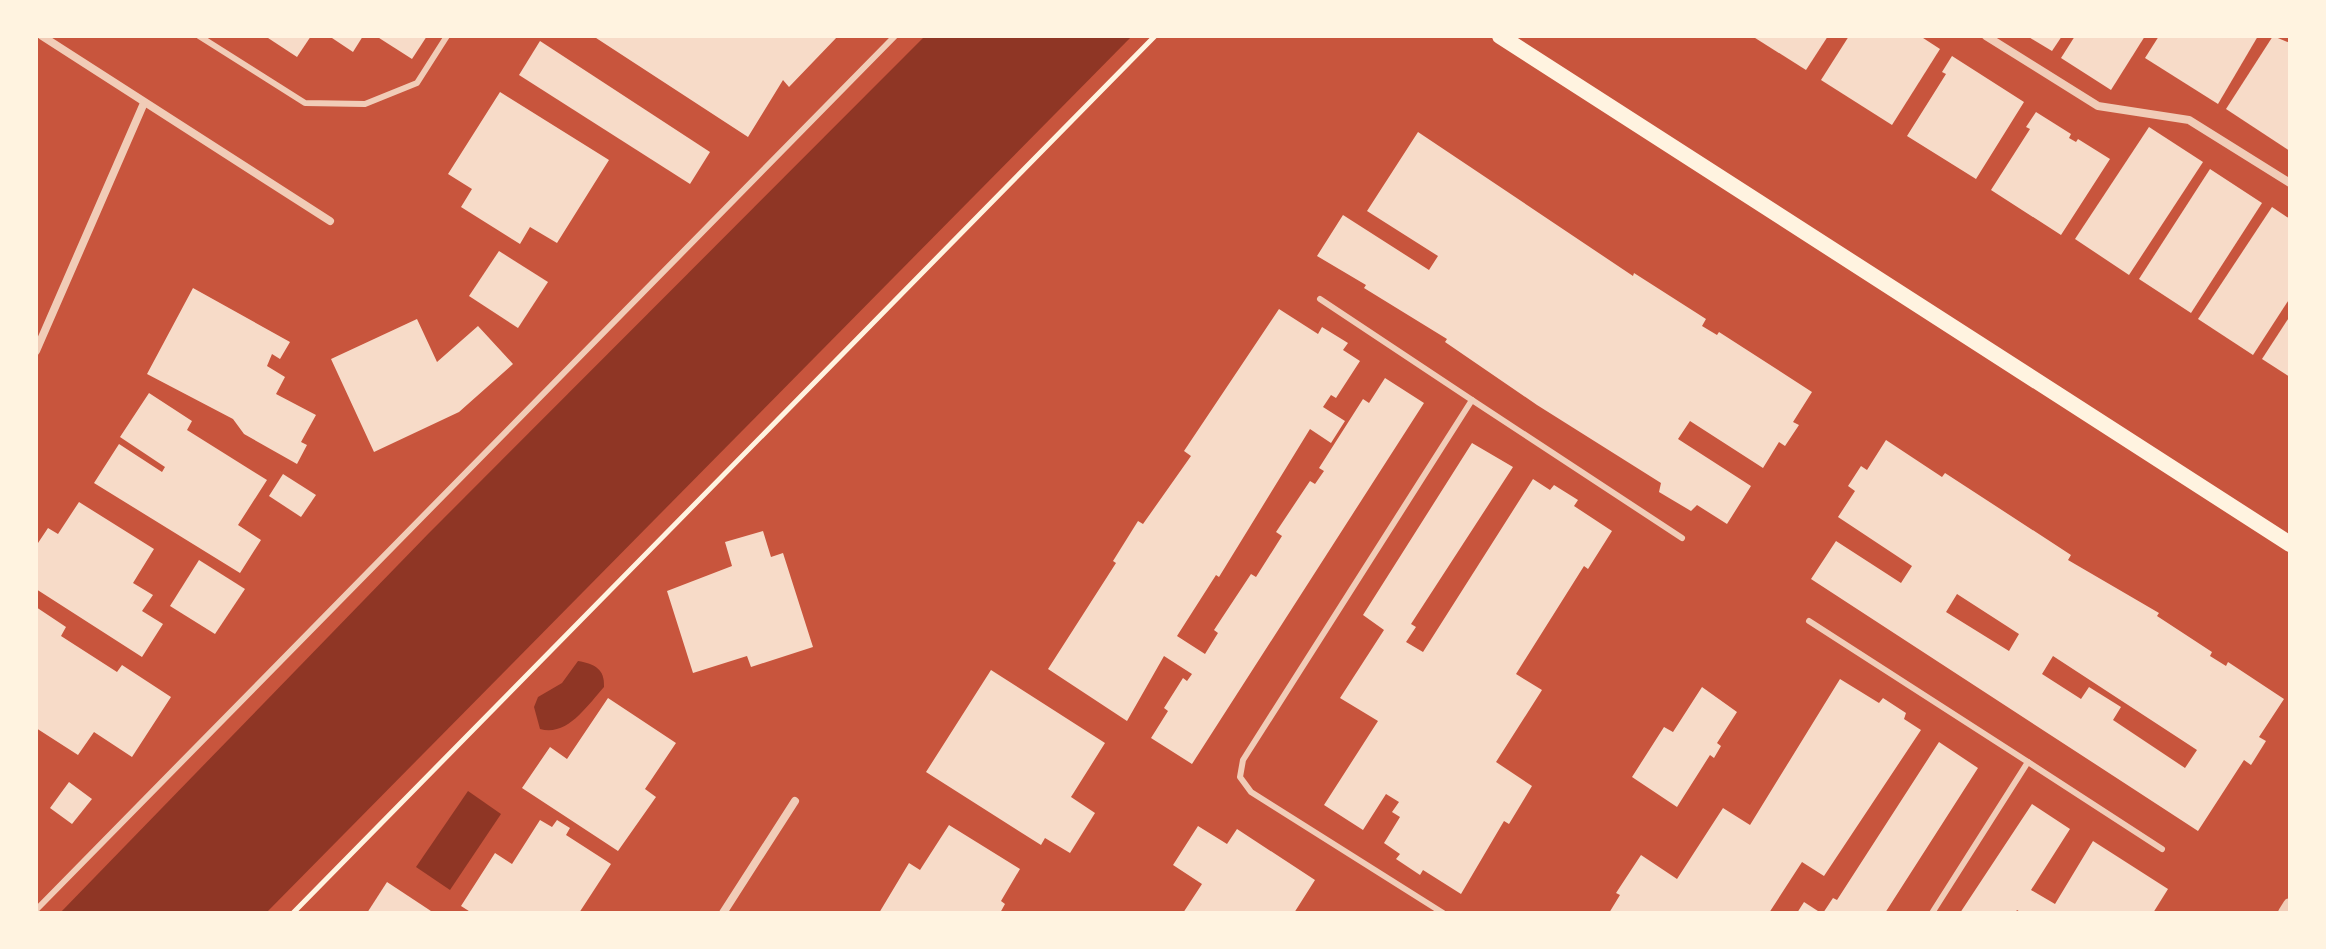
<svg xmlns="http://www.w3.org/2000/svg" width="2326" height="949" viewBox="0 0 2326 949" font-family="'Roboto Condensed',sans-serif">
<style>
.water{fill:#8f3625}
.building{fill:#f7dbc8;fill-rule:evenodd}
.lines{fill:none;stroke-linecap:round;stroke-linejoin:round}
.path{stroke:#fff3e0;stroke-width:5}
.service{stroke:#f1ccb7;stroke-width:6}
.minor{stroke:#f1ccb7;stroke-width:8}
.tertiary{stroke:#f1ccb7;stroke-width:14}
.secondary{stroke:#fff3e0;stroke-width:16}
</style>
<rect width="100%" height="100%" fill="#c8553d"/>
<g class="water">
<path d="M 925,36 L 1132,36 L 266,913 L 60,913 L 429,533 Z"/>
<path d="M 578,661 C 595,664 605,669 604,687 C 587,706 567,737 540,729 L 534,707 L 538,697 L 562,683 Z"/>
<path d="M 468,791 L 501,814 L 450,890 L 416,867 Z"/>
</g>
<g class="building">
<path d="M 265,36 L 311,36 L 297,57 Z"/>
<path d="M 329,36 L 363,36 L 353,52 Z"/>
<path d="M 376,36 L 427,36 L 412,59 Z"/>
<path d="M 593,36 L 838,36 L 789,87 L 783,80 L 748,137 Z"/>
<path d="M 1752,36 L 1828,36 L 1806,70 Z"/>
<path d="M 1849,36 L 1920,36 L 1940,49 L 1892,125 L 1821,80 Z"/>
<path d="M 2027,36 L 2062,36 L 2052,51 Z"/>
<path d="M 2075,36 L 2145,36 L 2111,90 L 2061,58 Z"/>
<path d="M 2159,36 L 2258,36 L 2218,104 L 2145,58 Z"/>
<path d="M 2273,36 L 2290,43 L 2290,151 L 2226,109 Z"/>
<path d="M 540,41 L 710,152 L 690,184 L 519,75 Z"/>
<path d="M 1952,56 L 2024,102 L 1976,179 L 1907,136 L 1946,74 L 1942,72 Z"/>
<path d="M 500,92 L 609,160 L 557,243 L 530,227 L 520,244 L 461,207 L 472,189 L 448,174 Z"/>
<path d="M 2036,112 L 2071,134 L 2069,138 L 2076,142 L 2078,139 L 2110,159 L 2061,235 L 1991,190 L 2030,129 L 2026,127 Z"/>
<path d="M 2149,127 L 2203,162 L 2129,275 L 2075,239 Z"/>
<path d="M 1418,132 L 1633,276 L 1634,273 L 1706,319 L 1702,326 L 1717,335 L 1719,332 L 1812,392 L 1793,422 L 1799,425 L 1785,446 L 1779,442 L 1763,468 L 1690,421 L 1678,439 L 1751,486 L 1727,524 L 1697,505 L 1691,511 L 1659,492 L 1661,483 L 1537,405 L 1445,342 L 1447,339 L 1364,288 L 1366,285 L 1317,256 L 1343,215 L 1429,270 L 1438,256 L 1367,211 Z"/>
<path d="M 2210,169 L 2262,203 L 2191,313 L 2139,279 Z"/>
<path d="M 2272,207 L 2290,219 L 2290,298 L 2253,355 L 2198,319 Z"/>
<path d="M 499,251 L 548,282 L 518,328 L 469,296 Z"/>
<path d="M 193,288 L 290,342 L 280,359 L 272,354 L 267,366 L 285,377 L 276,394 L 316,415 L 301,442 L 307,445 L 297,464 L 244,434 L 233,419 L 147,374 Z"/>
<path d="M 1279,309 L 1318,334 L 1322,327 L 1348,343 L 1343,350 L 1360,361 L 1336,398 L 1331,395 L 1323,407 L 1345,421 L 1331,443 L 1310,429 L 1219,577 L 1216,575 L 1177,636 L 1205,654 L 1218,633 L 1214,630 L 1251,574 L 1256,577 L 1282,536 L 1276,532 L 1310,481 L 1315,484 L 1324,471 L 1319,468 L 1363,399 L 1369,403 L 1385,378 L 1424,403 L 1192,764 L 1151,738 L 1168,711 L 1164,708 L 1183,678 L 1187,681 L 1192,674 L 1164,656 L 1127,721 L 1048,669 L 1116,563 L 1113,561 L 1138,521 L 1143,524 L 1191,456 L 1184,451 Z"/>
<path d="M 2290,316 L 2290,377 L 2262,359 Z"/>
<path d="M 417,319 L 437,362 L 478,326 L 513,364 L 459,412 L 374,452 L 331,359 Z"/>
<path d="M 149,393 L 192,421 L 187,430 L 267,480 L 238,525 L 261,540 L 240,573 L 94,483 L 119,444 L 162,472 L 165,467 L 120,437 Z"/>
<path d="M 1886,440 L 1942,477 L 1945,473 L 2071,555 L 2068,560 L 2159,613 L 2157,616 L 2212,652 L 2210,656 L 2226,666 L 2228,662 L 2284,699 L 2259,737 L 2266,741 L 2251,765 L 2244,760 L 2198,831 L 1811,579 L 1836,541 L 1901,583 L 1912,566 L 1838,517 L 1855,491 L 1848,486 L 1861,466 L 1867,470 ZM 1957,594 L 2019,634 L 2009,651 L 1946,612 ZM 2053,656 L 2197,750 L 2185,768 L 2113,720 L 2121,707 L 2089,687 L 2081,699 L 2042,674 Z"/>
<path d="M 1472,443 L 1513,467 L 1411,624 L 1416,627 L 1406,642 L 1423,652 L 1533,479 L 1550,490 L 1554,485 L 1578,500 L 1574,506 L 1612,531 L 1588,569 L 1584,566 L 1516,674 L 1542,690 L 1496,762 L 1532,786 L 1509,824 L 1504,821 L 1461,894 L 1423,870 L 1420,875 L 1396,859 L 1400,854 L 1384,843 L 1400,817 L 1392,812 L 1399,802 L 1386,794 L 1363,830 L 1324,805 L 1378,721 L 1340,698 L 1384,630 L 1363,615 Z"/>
<path d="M 283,474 L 316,495 L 301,517 L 269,496 Z"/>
<path d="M 79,502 L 154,549 L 133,583 L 153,595 L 142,611 L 163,624 L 142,657 L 36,589 L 36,546 L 48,528 L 58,534 Z"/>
<path d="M 763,531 L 771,557 L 783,553 L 813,647 L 751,667 L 747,656 L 693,673 L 667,591 L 732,566 L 725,542 Z"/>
<path d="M 199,560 L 245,589 L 215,634 L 170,606 Z"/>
<path d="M 36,607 L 66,627 L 61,636 L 117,672 L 122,665 L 171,697 L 132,757 L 94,732 L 78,755 L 36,728 Z"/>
<path d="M 991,670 L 1105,743 L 1071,797 L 1095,813 L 1070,853 L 1045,838 L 1041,845 L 926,772 Z"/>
<path d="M 1840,679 L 1879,703 L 1883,698 L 1906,713 L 1904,719 L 1921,730 L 1824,876 L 1802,862 L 1769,913 L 1609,913 L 1620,895 L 1616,893 L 1641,855 L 1677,879 L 1723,808 L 1750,825 Z"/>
<path d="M 1702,687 L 1737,712 L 1717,743 L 1721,746 L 1714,758 L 1710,755 L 1677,807 L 1632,777 L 1664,727 L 1673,732 Z"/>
<path d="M 608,698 L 676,743 L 645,789 L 656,797 L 618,851 L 522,788 L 550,747 L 567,759 Z"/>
<path d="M 1939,742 L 1978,768 L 1885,913 L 1823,913 L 1833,898 L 1837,900 Z"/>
<path d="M 69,782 L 92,799 L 72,824 L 50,808 Z"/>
<path d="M 2032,804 L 2070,829 L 2031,890 L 2055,904 L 2093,841 L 2168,889 L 2153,913 L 2022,913 L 2017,910 L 2015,913 L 1960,913 Z"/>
<path d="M 540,820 L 552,827 L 557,820 L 570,828 L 566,835 L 611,864 L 579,913 L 472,913 L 461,906 L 495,853 L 512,864 Z"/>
<path d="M 949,825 L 1020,869 L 1001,901 L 1005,904 L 1000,913 L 879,913 L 909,863 L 920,870 Z"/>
<path d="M 1198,826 L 1227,844 L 1237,829 L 1315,880 L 1294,913 L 1183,913 L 1202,884 L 1173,865 Z"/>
<path d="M 387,882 L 434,913 L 367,913 Z"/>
<path d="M 1804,902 L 1821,913 L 1797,913 Z"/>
</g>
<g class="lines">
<path class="path" d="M 293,913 L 1155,36"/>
<g class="service">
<path d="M 199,36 L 305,103 L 365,104 L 417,83 L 447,36"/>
<path d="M 1320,299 L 1472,400"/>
<path d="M 1809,621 L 2028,762 L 1932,913"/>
<path d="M 2028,762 L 2162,849"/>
<path d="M 36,910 L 895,36"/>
<path d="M 1443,913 L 1251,792 L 1240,777 L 1243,760 L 1472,400 L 1682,538"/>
</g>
<g class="minor">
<path d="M 42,36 L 330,221"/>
<path d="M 1986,36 L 2098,106 L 2189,120 L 2290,183"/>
<path d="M 36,351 L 144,103"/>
<path d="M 723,913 L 795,801"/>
</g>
<path class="tertiary" d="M 2285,913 L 2290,905"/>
<path class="secondary" d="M 1500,36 L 2290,544"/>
</g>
<rect width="2326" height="949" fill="none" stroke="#fff3e0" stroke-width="76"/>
</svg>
